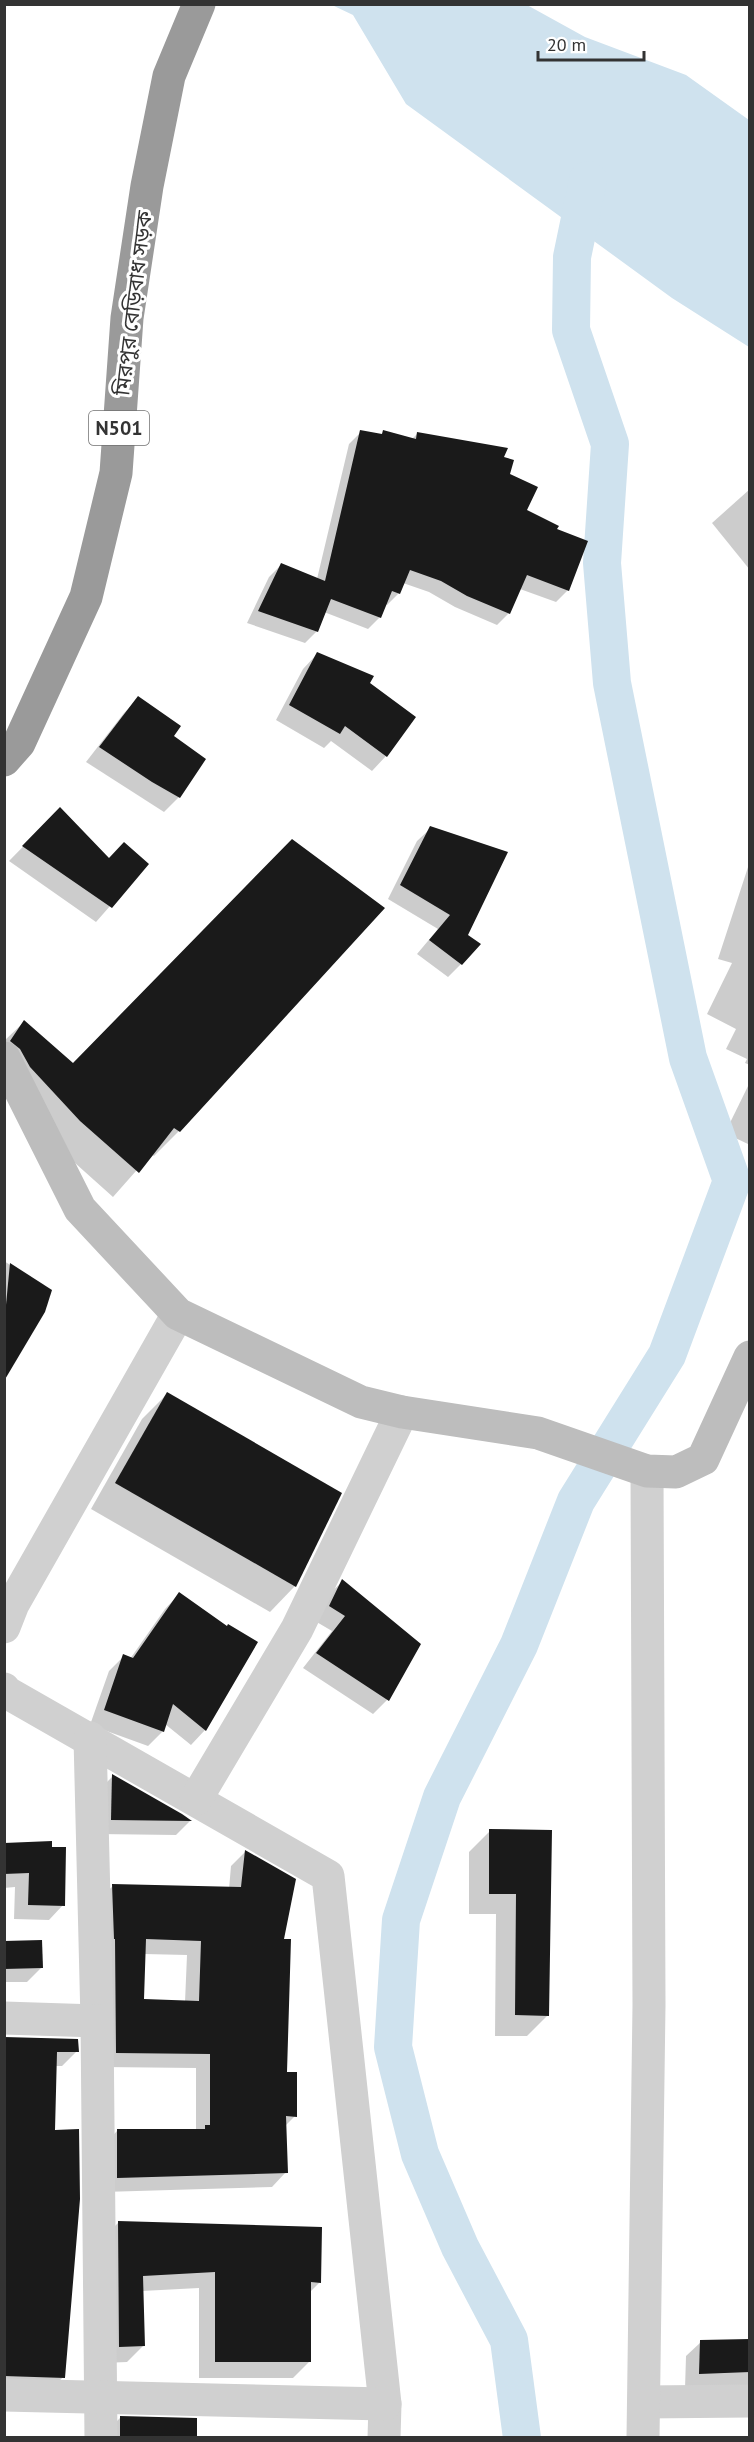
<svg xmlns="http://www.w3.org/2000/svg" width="754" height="2442" viewBox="0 0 754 2442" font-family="'PT Sans','Noto Sans Bengali',sans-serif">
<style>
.water{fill:#cfe2ee}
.shadow{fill:#0003;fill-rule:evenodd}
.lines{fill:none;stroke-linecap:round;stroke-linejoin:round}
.canal{stroke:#cfe2ee;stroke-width:38}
.building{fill:#1a1a1a;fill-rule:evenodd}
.street{stroke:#d0d0d0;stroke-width:33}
.secondary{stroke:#bdbdbd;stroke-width:33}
.highway{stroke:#9a9a9a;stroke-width:33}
.labels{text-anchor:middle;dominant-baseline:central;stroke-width:6;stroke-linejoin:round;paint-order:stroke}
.shield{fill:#fff;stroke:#707070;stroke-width:1.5}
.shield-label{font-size:20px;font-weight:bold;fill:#333}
.street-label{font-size:21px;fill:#333;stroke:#fff}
</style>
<rect width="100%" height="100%" fill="#fff"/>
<path class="water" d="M 332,5 L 527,5 L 585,37 L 686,75 L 749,120 L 749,347 L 672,298 L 406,104 L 353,15 Z"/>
<g class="shadow">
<path d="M 361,432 L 380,435 L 384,432 L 411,440 L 418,433 L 502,458 L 525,511 L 555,530 L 568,590 L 556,602 L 520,589 L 509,613 L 497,625 L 455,607 L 429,592 L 403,583 L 399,593 L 387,605 L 385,604 L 380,617 L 368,629 L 324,612 L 317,631 L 305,643 L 247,623 L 269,577 L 281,565 L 317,579 L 349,444 Z"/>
<path d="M 750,489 L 750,570 L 712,523 Z"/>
<path d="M 317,654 L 368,683 L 386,756 L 372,771 L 331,741 L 324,748 L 276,720 L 303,669 Z"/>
<path d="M 139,698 L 172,737 L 179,797 L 164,812 L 86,762 L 124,713 Z"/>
<path d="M 60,809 L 108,860 L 147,864 L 96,922 L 9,861 Z"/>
<path d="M 431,828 L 466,935 L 461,964 L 448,977 L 417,954 L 438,929 L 388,899 L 417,841 Z"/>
<path d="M 750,861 L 750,1065 L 745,1063 L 747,1059 L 726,1049 L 736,1029 L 707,1014 L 732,963 L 718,959 Z"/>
<path d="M 383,908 L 179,1131 L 154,1156 L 151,1154 L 113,1197 L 56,1146 L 4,1091 L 4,1041 L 24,1022 L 73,1065 Z"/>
<path d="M 750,1082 L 750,1145 L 725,1133 Z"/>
<path d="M 4,1261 L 50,1291 L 4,1377 Z"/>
<path d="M 167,1394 L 340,1493 L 295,1586 L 270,1612 L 91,1509 L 142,1419 Z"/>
<path d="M 342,1582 L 387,1700 L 373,1714 L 303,1668 L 332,1631 L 315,1621 L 327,1596 Z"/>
<path d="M 179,1594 L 205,1730 L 191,1745 L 165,1724 L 163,1731 L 148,1746 L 90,1725 L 109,1671 L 124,1656 L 130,1659 L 165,1609 Z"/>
<path d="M 113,1776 L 190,1821 L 176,1835 L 97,1834 L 98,1791 Z"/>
<path d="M 490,1831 L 550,1831 L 548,2015 L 527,2036 L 495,2036 L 496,1914 L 469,1914 L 469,1852 Z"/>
<path d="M 4,1844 L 63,1905 L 49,1920 L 14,1919 L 15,1887 L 4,1888 Z"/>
<path d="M 245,1852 L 282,1941 L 285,2073 L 295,2116 L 285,2126 L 286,2172 L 272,2187 L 103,2192 L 103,2146 L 117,2131 L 196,2131 L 196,2068 L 102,2067 L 98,1900 L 113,1886 L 229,1889 L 231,1866 ZM 144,1954 L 187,1955 L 185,2002 L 143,2001 Z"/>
<path d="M 4,1942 L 42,1967 L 27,1982 L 4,1982 Z"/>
<path d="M 4,2038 L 77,2051 L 62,2066 L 55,2066 L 53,2131 L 63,2377 L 49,2392 L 4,2391 Z"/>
<path d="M 119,2222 L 320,2282 L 310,2292 L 310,2361 L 293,2378 L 199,2378 L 199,2288 L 142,2291 L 143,2346 L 127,2362 L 103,2363 L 102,2239 Z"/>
<path d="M 750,2341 L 750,2385 L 685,2388 L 686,2356 L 701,2342 Z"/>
<path d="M 120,2418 L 196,2438 L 105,2438 L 105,2433 Z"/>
</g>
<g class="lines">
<path class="canal" d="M 522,2438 L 509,2340 L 460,2247 L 420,2154 L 393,2047 L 401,1920 L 442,1797 L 519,1645 L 576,1501 L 667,1355 L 732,1181 L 688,1058 L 612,683 L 602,563 L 610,444 L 571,330 L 572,257 L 588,180"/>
</g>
<g class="building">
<path d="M 360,430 L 382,434 L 383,430 L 416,439 L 417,432 L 508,448 L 504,457 L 514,460 L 510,474 L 538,487 L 527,510 L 559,526 L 557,529 L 588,541 L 569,591 L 527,575 L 510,614 L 467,596 L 441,581 L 410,570 L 400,594 L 392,591 L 381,618 L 331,599 L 318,632 L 258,611 L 281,563 L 325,581 Z"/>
<path d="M 317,652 L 374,676 L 370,683 L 416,717 L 387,757 L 345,726 L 340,734 L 289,705 Z"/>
<path d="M 138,696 L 181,726 L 174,736 L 206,759 L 180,798 L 152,782 L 99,747 Z"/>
<path d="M 60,807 L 109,858 L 124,842 L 149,864 L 112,908 L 22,846 Z"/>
<path d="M 430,826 L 508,852 L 468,935 L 481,944 L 462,965 L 429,940 L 450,915 L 400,885 Z"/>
<path d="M 292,839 L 385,908 L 180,1132 L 174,1128 L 139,1173 L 80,1121 L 30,1067 L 20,1049 L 10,1041 L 24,1020 L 73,1063 Z"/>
<path d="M 10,1263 L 52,1290 L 45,1312 L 4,1381 L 4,1326 Z"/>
<path d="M 167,1392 L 342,1493 L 296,1587 L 115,1483 Z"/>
<path d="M 342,1579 L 421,1644 L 389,1701 L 316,1653 L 345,1616 L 329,1606 Z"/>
<path d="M 179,1592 L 227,1626 L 228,1624 L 258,1642 L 206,1731 L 173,1704 L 164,1732 L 104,1710 L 123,1654 L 133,1658 Z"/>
<path d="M 112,1774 L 182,1814 L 192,1821 L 111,1820 Z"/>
<path d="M 489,1829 L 552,1830 L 549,2016 L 515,2015 L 516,1894 L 489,1894 Z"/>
<path d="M 52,1841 L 52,1847 L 66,1847 L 65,1906 L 28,1905 L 29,1873 L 4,1874 L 4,1843 Z"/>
<path d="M 245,1850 L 296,1879 L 284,1939 L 291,1939 L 287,2072 L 297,2072 L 297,2117 L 286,2116 L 288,2173 L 117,2178 L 117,2129 L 205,2129 L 205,2125 L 210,2125 L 210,2054 L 116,2053 L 115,1939 L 114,1939 L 112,1884 L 241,1887 ZM 146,1939 L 201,1941 L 199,2001 L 144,1999 Z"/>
<path d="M 42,1940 L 43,1968 L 4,1969 L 4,1941 Z"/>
<path d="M 4,2037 L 78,2039 L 79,2052 L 57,2052 L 55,2130 L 79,2129 L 80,2199 L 65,2378 L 4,2376 Z"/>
<path d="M 118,2221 L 322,2227 L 321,2283 L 311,2282 L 311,2362 L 215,2362 L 215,2272 L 143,2276 L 145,2346 L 119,2347 Z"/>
<path d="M 750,2339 L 750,2372 L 699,2374 L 700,2340 Z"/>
<path d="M 120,2416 L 197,2418 L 197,2438 L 120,2438 Z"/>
</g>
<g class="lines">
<g class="street">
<path d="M 4,1627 L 13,1604 L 178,1314"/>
<path d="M 4,1689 L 6,1692 L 328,1876 L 385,2404 L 384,2438"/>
<path d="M 90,1738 L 97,2021"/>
<path d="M 196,1799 L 297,1629 L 402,1412"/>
<path d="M 4,2018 L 97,2021 L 101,2438"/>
<path d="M 4,2395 L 385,2404"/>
<path d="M 644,2402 L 750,2401"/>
<path d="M 643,2438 L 649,2005 L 647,1471"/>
</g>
<path class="secondary" d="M 4,1058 L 80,1209 L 178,1314 L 361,1402 L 402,1412 L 538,1433 L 647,1471 L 676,1472 L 703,1459 L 750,1357"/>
<path class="highway" d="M 4,760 L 19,743 L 86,597 L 116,473 L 127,318 L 147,186 L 169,76 L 199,4"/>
</g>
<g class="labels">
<rect class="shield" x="89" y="411" width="60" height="34" rx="4.5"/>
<g class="shield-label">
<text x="119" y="428">N501</text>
</g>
<g class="street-label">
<text transform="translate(133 303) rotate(-83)">মিরপুর বেড়িবাধ সড়ক</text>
</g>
</g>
<rect width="754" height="2442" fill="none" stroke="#333333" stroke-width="12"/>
<path d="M538 51v9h106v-9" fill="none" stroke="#333333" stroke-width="3"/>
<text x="547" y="51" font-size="18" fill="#333333" stroke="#ffffff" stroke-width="4.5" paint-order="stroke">20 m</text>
</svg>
